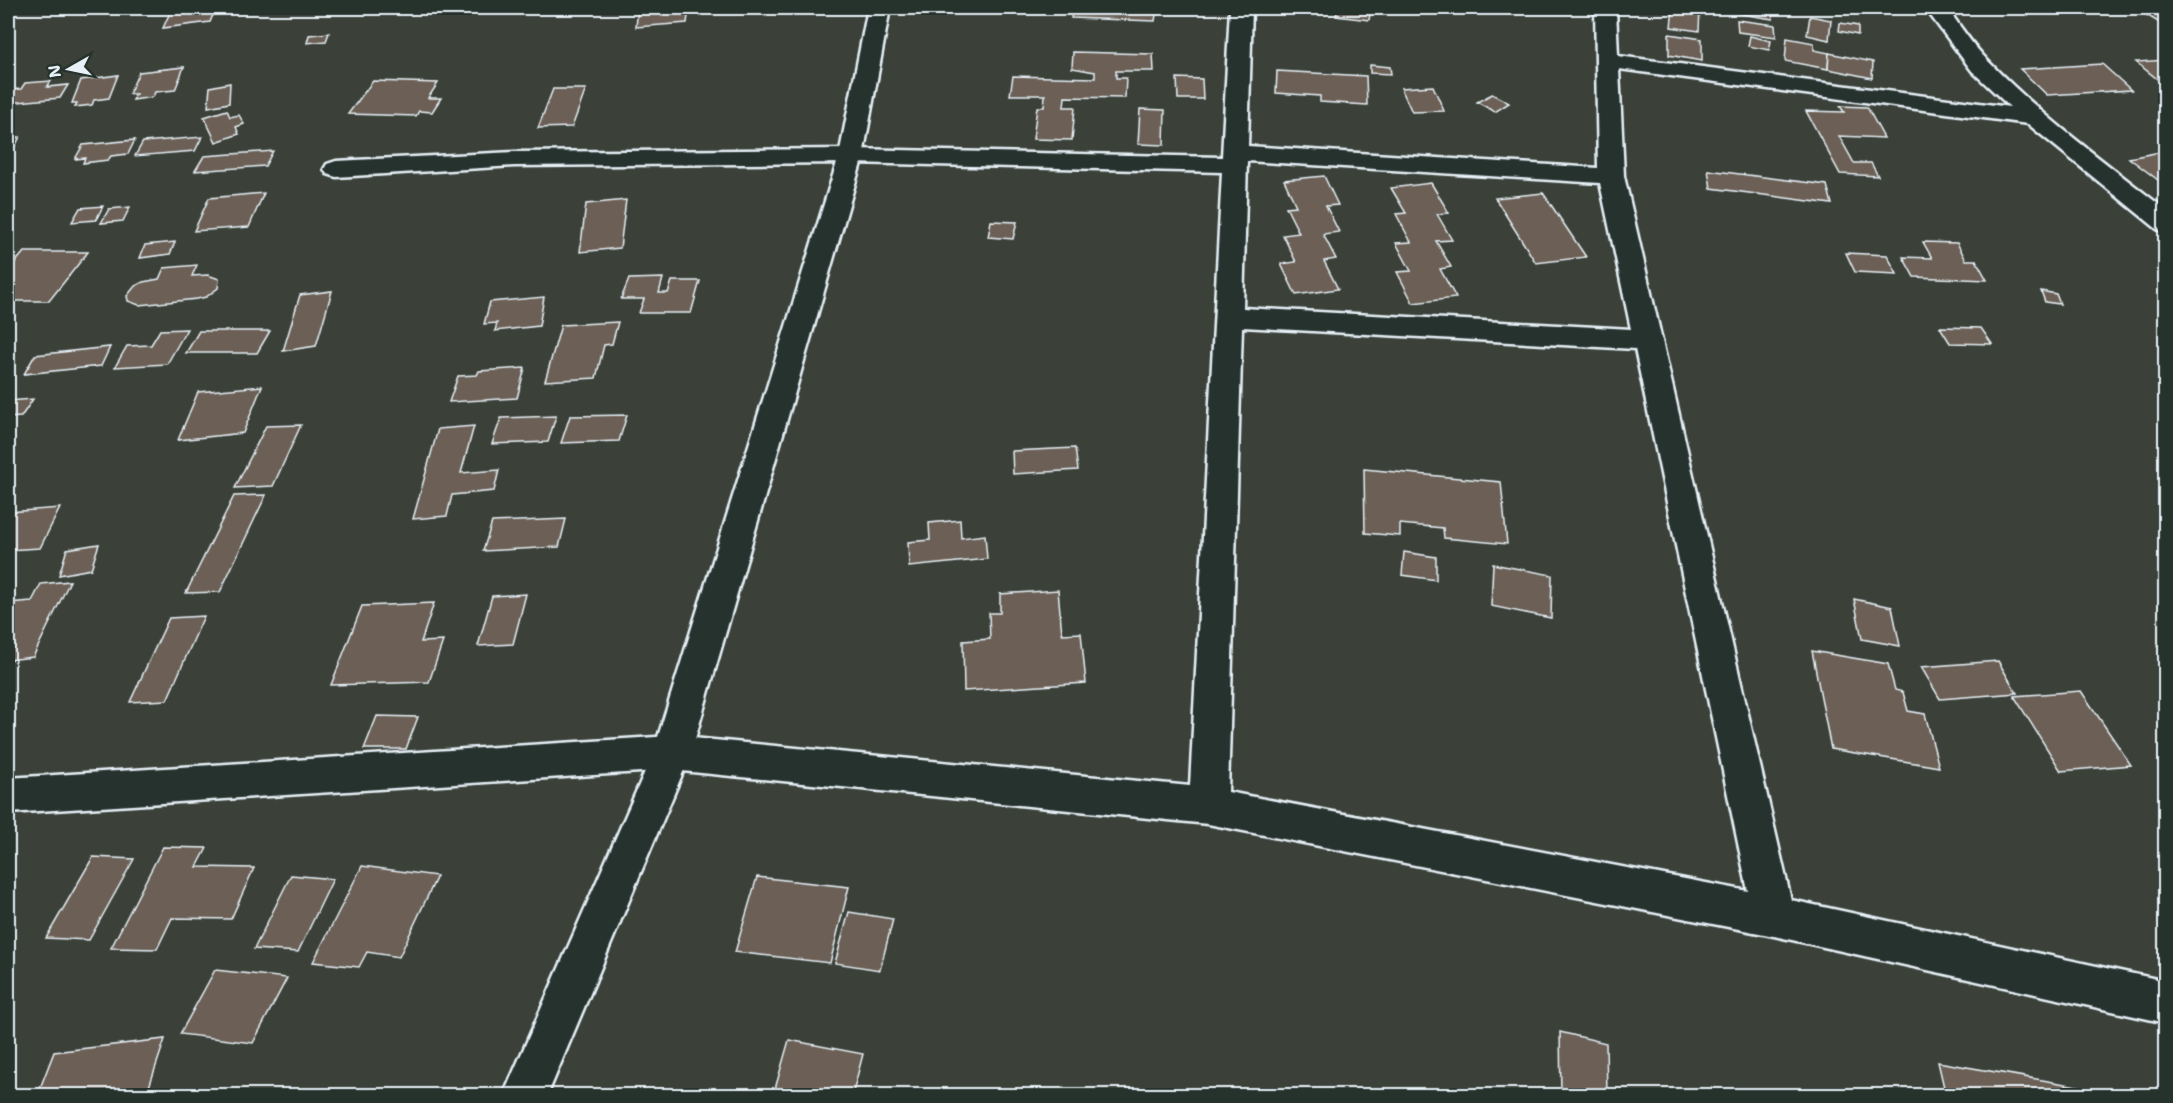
<svg xmlns="http://www.w3.org/2000/svg" width="2173" height="1103" viewBox="0 0 2173 1103" font-family="'Shantell Sans',sans-serif">
<style>
.building{fill:#6c6156;stroke:#e8f1f8;stroke-width:1.5}
.lines{fill:none;stroke-linecap:round;stroke-linejoin:round}
.street-casing{stroke:#e8f1f8;stroke-width:5}
.secondary-casing{stroke:#e8f1f8;stroke-width:5}
.street{fill:#26332d;fill-rule:evenodd}
.secondary{fill:#26332d;fill-rule:evenodd}
</style>
<rect width="100%" height="100%" fill="#3b4139"/>
<filter id="ink" filterUnits="userSpaceOnUse"><feTurbulence type="fractalNoise" baseFrequency=".0167" numOctaves="2"/><feDisplacementMap in="SourceGraphic" scale="12" xChannelSelector="R" yChannelSelector="G"/><feConvolveMatrix kernelMatrix="1 2 1 2 8 2 1 2 1" color-interpolation-filters="sRGB"/></filter>
<g filter="url(#ink)">
<g class="building">
<path d="M 172,8 L 229,8 L 226,13 L 213,15 L 210,22 L 163,28 Z"/>
<path d="M 638,8 L 689,8 L 687,23 L 636,27 Z"/>
<path d="M 1073,8 L 1157,8 L 1155,21 L 1071,18 Z"/>
<path d="M 1338,8 L 1371,8 L 1369,20 L 1336,16 Z"/>
<path d="M 1673,8 L 1700,8 L 1699,31 L 1671,27 Z"/>
<path d="M 1717,8 L 1772,8 L 1773,19 L 1717,10 Z"/>
<path d="M 2135,8 L 2166,8 L 2166,21 L 2158,22 Z"/>
<path d="M 1810,16 L 1831,20 L 1829,40 L 1807,35 Z"/>
<path d="M 1737,20 L 1775,25 L 1776,37 L 1738,32 Z"/>
<path d="M 1840,23 L 1858,26 L 1858,35 L 1839,31 Z"/>
<path d="M 329,33 L 326,41 L 307,43 L 309,35 Z"/>
<path d="M 1669,34 L 1702,39 L 1702,61 L 1669,55 Z"/>
<path d="M 1750,36 L 1771,41 L 1769,50 L 1748,46 Z"/>
<path d="M 1787,38 L 1814,43 L 1814,50 L 1829,53 L 1828,69 L 1785,61 Z"/>
<path d="M 1073,52 L 1153,54 L 1154,71 L 1116,71 L 1116,78 L 1126,78 L 1125,98 L 1065,97 L 1064,107 L 1075,107 L 1072,140 L 1033,139 L 1037,107 L 1044,107 L 1045,95 L 1010,95 L 1013,76 L 1095,78 L 1095,72 L 1072,68 Z"/>
<path d="M 1829,53 L 1873,62 L 1872,78 L 1828,69 Z"/>
<path d="M 2166,60 L 2166,86 L 2136,62 Z"/>
<path d="M 2102,64 L 2131,90 L 2047,95 L 2020,69 Z"/>
<path d="M 1370,65 L 1390,67 L 1391,74 L 1370,73 Z"/>
<path d="M 184,67 L 175,90 L 155,92 L 153,97 L 133,100 L 136,94 L 129,94 L 139,72 Z"/>
<path d="M 1277,71 L 1366,76 L 1367,105 L 1320,102 L 1320,96 L 1276,93 Z"/>
<path d="M 118,75 L 109,98 L 94,100 L 92,105 L 75,107 L 77,103 L 72,103 L 81,80 Z"/>
<path d="M 1177,78 L 1202,79 L 1203,99 L 1178,99 Z"/>
<path d="M 51,81 L 47,87 L 68,85 L 60,98 L 8,103 L 8,90 L 21,89 L 25,83 Z"/>
<path d="M 373,81 L 438,83 L 428,98 L 441,98 L 432,112 L 419,111 L 416,116 L 348,114 Z"/>
<path d="M 230,83 L 229,103 L 208,107 L 210,87 Z"/>
<path d="M 1433,86 L 1444,111 L 1412,112 L 1401,88 Z"/>
<path d="M 553,89 L 586,89 L 572,127 L 538,128 Z"/>
<path d="M 1492,94 L 1509,103 L 1495,112 L 1477,102 Z"/>
<path d="M 1840,106 L 1867,107 L 1884,138 L 1839,136 L 1854,163 L 1871,163 L 1878,176 L 1840,174 L 1806,111 L 1844,112 Z"/>
<path d="M 1140,109 L 1165,110 L 1164,145 L 1138,144 Z"/>
<path d="M 227,110 L 230,117 L 239,115 L 244,124 L 236,127 L 239,134 L 216,142 L 204,117 Z"/>
<path d="M 20,137 L 13,150 L 8,151 L 8,139 Z"/>
<path d="M 202,137 L 195,151 L 135,156 L 143,142 Z"/>
<path d="M 135,140 L 128,154 L 111,156 L 108,160 L 83,163 L 85,158 L 75,159 L 83,145 Z"/>
<path d="M 273,151 L 265,166 L 195,171 L 204,156 Z"/>
<path d="M 2166,151 L 2166,186 L 2129,158 Z"/>
<path d="M 1708,170 L 1827,185 L 1832,204 L 1711,188 Z"/>
<path d="M 1324,176 L 1338,205 L 1326,206 L 1339,232 L 1323,234 L 1336,259 L 1324,261 L 1338,289 L 1296,295 L 1281,264 L 1296,262 L 1283,235 L 1299,233 L 1286,207 L 1296,206 L 1284,180 Z"/>
<path d="M 1431,183 L 1449,213 L 1437,214 L 1452,240 L 1436,241 L 1451,267 L 1440,269 L 1456,298 L 1413,303 L 1397,272 L 1411,271 L 1396,243 L 1411,242 L 1396,214 L 1406,213 L 1391,188 Z"/>
<path d="M 264,193 L 249,227 L 194,231 L 209,198 Z"/>
<path d="M 1543,193 L 1586,257 L 1536,263 L 1495,198 Z"/>
<path d="M 626,200 L 620,248 L 580,252 L 586,204 Z"/>
<path d="M 103,206 L 96,220 L 72,222 L 80,208 Z"/>
<path d="M 130,207 L 123,221 L 101,223 L 109,209 Z"/>
<path d="M 991,221 L 1017,222 L 1013,239 L 988,237 Z"/>
<path d="M 175,242 L 170,254 L 140,258 L 145,245 Z"/>
<path d="M 1923,242 L 1957,243 L 1966,260 L 1976,260 L 1987,280 L 1914,277 L 1903,257 L 1932,258 Z"/>
<path d="M 24,252 L 88,252 L 49,301 L 8,301 L 8,271 Z"/>
<path d="M 1846,253 L 1887,255 L 1897,274 L 1855,272 Z"/>
<path d="M 197,265 L 192,276 L 208,275 L 219,279 L 218,288 L 206,297 L 197,299 L 139,305 L 128,301 L 127,296 L 135,286 L 143,282 L 159,279 L 164,268 Z"/>
<path d="M 663,278 L 659,293 L 668,293 L 672,281 L 700,281 L 691,313 L 639,313 L 644,299 L 621,299 L 629,279 Z"/>
<path d="M 332,291 L 316,346 L 283,351 L 300,295 Z"/>
<path d="M 2041,291 L 2056,294 L 2060,304 L 2045,302 Z"/>
<path d="M 544,297 L 539,326 L 495,331 L 497,323 L 484,324 L 490,302 Z"/>
<path d="M 618,322 L 612,344 L 604,345 L 596,378 L 545,381 L 561,325 Z"/>
<path d="M 1940,327 L 1981,328 L 1992,344 L 1950,343 Z"/>
<path d="M 187,329 L 167,364 L 115,367 L 127,346 L 151,345 L 160,330 Z"/>
<path d="M 199,331 L 270,331 L 257,353 L 186,353 Z"/>
<path d="M 110,347 L 101,366 L 24,374 L 35,355 Z"/>
<path d="M 525,368 L 517,398 L 449,402 L 458,376 L 477,375 L 479,371 Z"/>
<path d="M 262,386 L 243,433 L 178,440 L 198,392 Z"/>
<path d="M 33,399 L 21,417 L 8,418 L 8,401 Z"/>
<path d="M 627,415 L 619,441 L 561,443 L 570,416 Z"/>
<path d="M 556,416 L 548,442 L 492,444 L 501,418 Z"/>
<path d="M 301,425 L 273,486 L 235,488 L 266,426 Z"/>
<path d="M 474,426 L 461,473 L 499,470 L 494,491 L 452,495 L 447,516 L 413,519 L 438,429 Z"/>
<path d="M 1075,448 L 1078,470 L 1013,474 L 1012,451 Z"/>
<path d="M 1364,469 L 1501,482 L 1507,544 L 1444,538 L 1443,528 L 1400,524 L 1400,536 L 1365,533 Z"/>
<path d="M 266,495 L 220,592 L 186,593 L 234,496 Z"/>
<path d="M 60,508 L 40,548 L 8,550 L 8,512 Z"/>
<path d="M 566,519 L 559,547 L 483,551 L 492,522 Z"/>
<path d="M 960,520 L 961,538 L 985,535 L 987,559 L 909,567 L 908,542 L 930,540 L 929,523 Z"/>
<path d="M 99,544 L 91,569 L 59,575 L 67,549 Z"/>
<path d="M 1404,552 L 1436,557 L 1436,580 L 1402,575 Z"/>
<path d="M 1493,564 L 1552,575 L 1551,618 L 1491,606 Z"/>
<path d="M 70,581 L 33,657 L 8,660 L 8,603 L 32,601 L 41,584 Z"/>
<path d="M 1058,590 L 1062,634 L 1081,633 L 1086,683 L 964,691 L 963,641 L 990,639 L 989,613 L 1000,613 L 1000,594 Z"/>
<path d="M 526,594 L 513,644 L 478,646 L 492,596 Z"/>
<path d="M 1854,599 L 1892,607 L 1900,646 L 1862,639 Z"/>
<path d="M 434,603 L 421,642 L 443,641 L 429,682 L 331,685 L 362,606 Z"/>
<path d="M 204,616 L 167,700 L 130,702 L 169,618 Z"/>
<path d="M 1812,651 L 1888,664 L 1895,690 L 1903,692 L 1908,711 L 1925,714 L 1939,767 L 1831,749 Z"/>
<path d="M 1998,661 L 2017,693 L 1940,699 L 1921,667 Z"/>
<path d="M 2081,691 L 2131,765 L 2061,771 L 2014,696 Z"/>
<path d="M 377,716 L 418,717 L 406,749 L 364,749 Z"/>
<path d="M 163,847 L 207,848 L 197,867 L 254,868 L 231,919 L 172,918 L 157,949 L 111,948 Z"/>
<path d="M 93,857 L 134,859 L 89,940 L 46,938 Z"/>
<path d="M 362,866 L 437,876 L 399,957 L 367,952 L 359,967 L 313,962 Z"/>
<path d="M 291,875 L 333,879 L 298,952 L 254,949 Z"/>
<path d="M 757,877 L 849,887 L 830,963 L 735,952 Z"/>
<path d="M 849,912 L 893,919 L 880,970 L 835,963 Z"/>
<path d="M 215,970 L 287,978 L 253,1043 L 180,1034 Z"/>
<path d="M 1560,1032 L 1606,1043 L 1607,1096 L 1561,1096 Z"/>
<path d="M 165,1039 L 146,1096 L 37,1096 L 54,1052 Z"/>
<path d="M 789,1040 L 863,1054 L 852,1096 L 773,1096 Z"/>
<path d="M 1938,1062 L 2082,1087 L 2085,1096 L 1946,1096 Z"/>
</g>
<g class="lines">
<defs>
<path id="street" d="M 1230,8 L 1252,8 L 1248,146 L 1598,168 L 1595,8 L 1616,8 L 1618,56 L 2010,107 L 1972,71 L 1925,8 L 1947,8 C 1960,26 1973,46 1989,62 C 2042,117 2105,162 2166,210 L 2166,231 L 2157,229 L 2028,124 L 1619,69 L 1624,176 L 1791,900 L 2166,981 L 2166,1023 L 1774,936 L 1208,824 L 672,770 L 8,813 L 8,778 L 672,736 L 1190,786 L 1222,172 L 851,163 L 514,166 L 336,177 L 327,174 L 324,169 L 327,164 L 336,161 L 514,152 L 851,149 L 1222,157 ZM 1247,161 L 1600,183 L 1631,329 L 1243,308 ZM 1242,327 L 1635,349 L 1748,891 L 1228,792 Z"/>
<path id="secondary" d="M 868,8 L 890,8 L 863,156 L 691,753 L 547,1096 L 503,1096 L 653,753 L 839,156 Z"/>
</defs>
<use href="#street" class="street-casing"/>
<use href="#secondary" class="secondary-casing"/>
<use href="#street" class="street"/>
<use href="#secondary" class="secondary"/>
</g>
</g>
<rect width="2173" height="1103" fill="none" stroke="#26332d" stroke-width="30"/>
<rect x="15" y="15" width="2143" height="1073" fill="none" stroke="#e8f1f8" stroke-width="2" filter="url(#ink)"/>
<g transform="translate(69 69) rotate(261)" stroke="#26332d" stroke-width="4.5" paint-order="stroke">
<path d="M0-4.5L10 22L0 15L-10 22Z" fill="#e8f1f8"/>
<text y="-9" font-size="16" font-weight="bold" text-anchor="middle" fill="#e8f1f8">N</text>
</g>
</svg>
